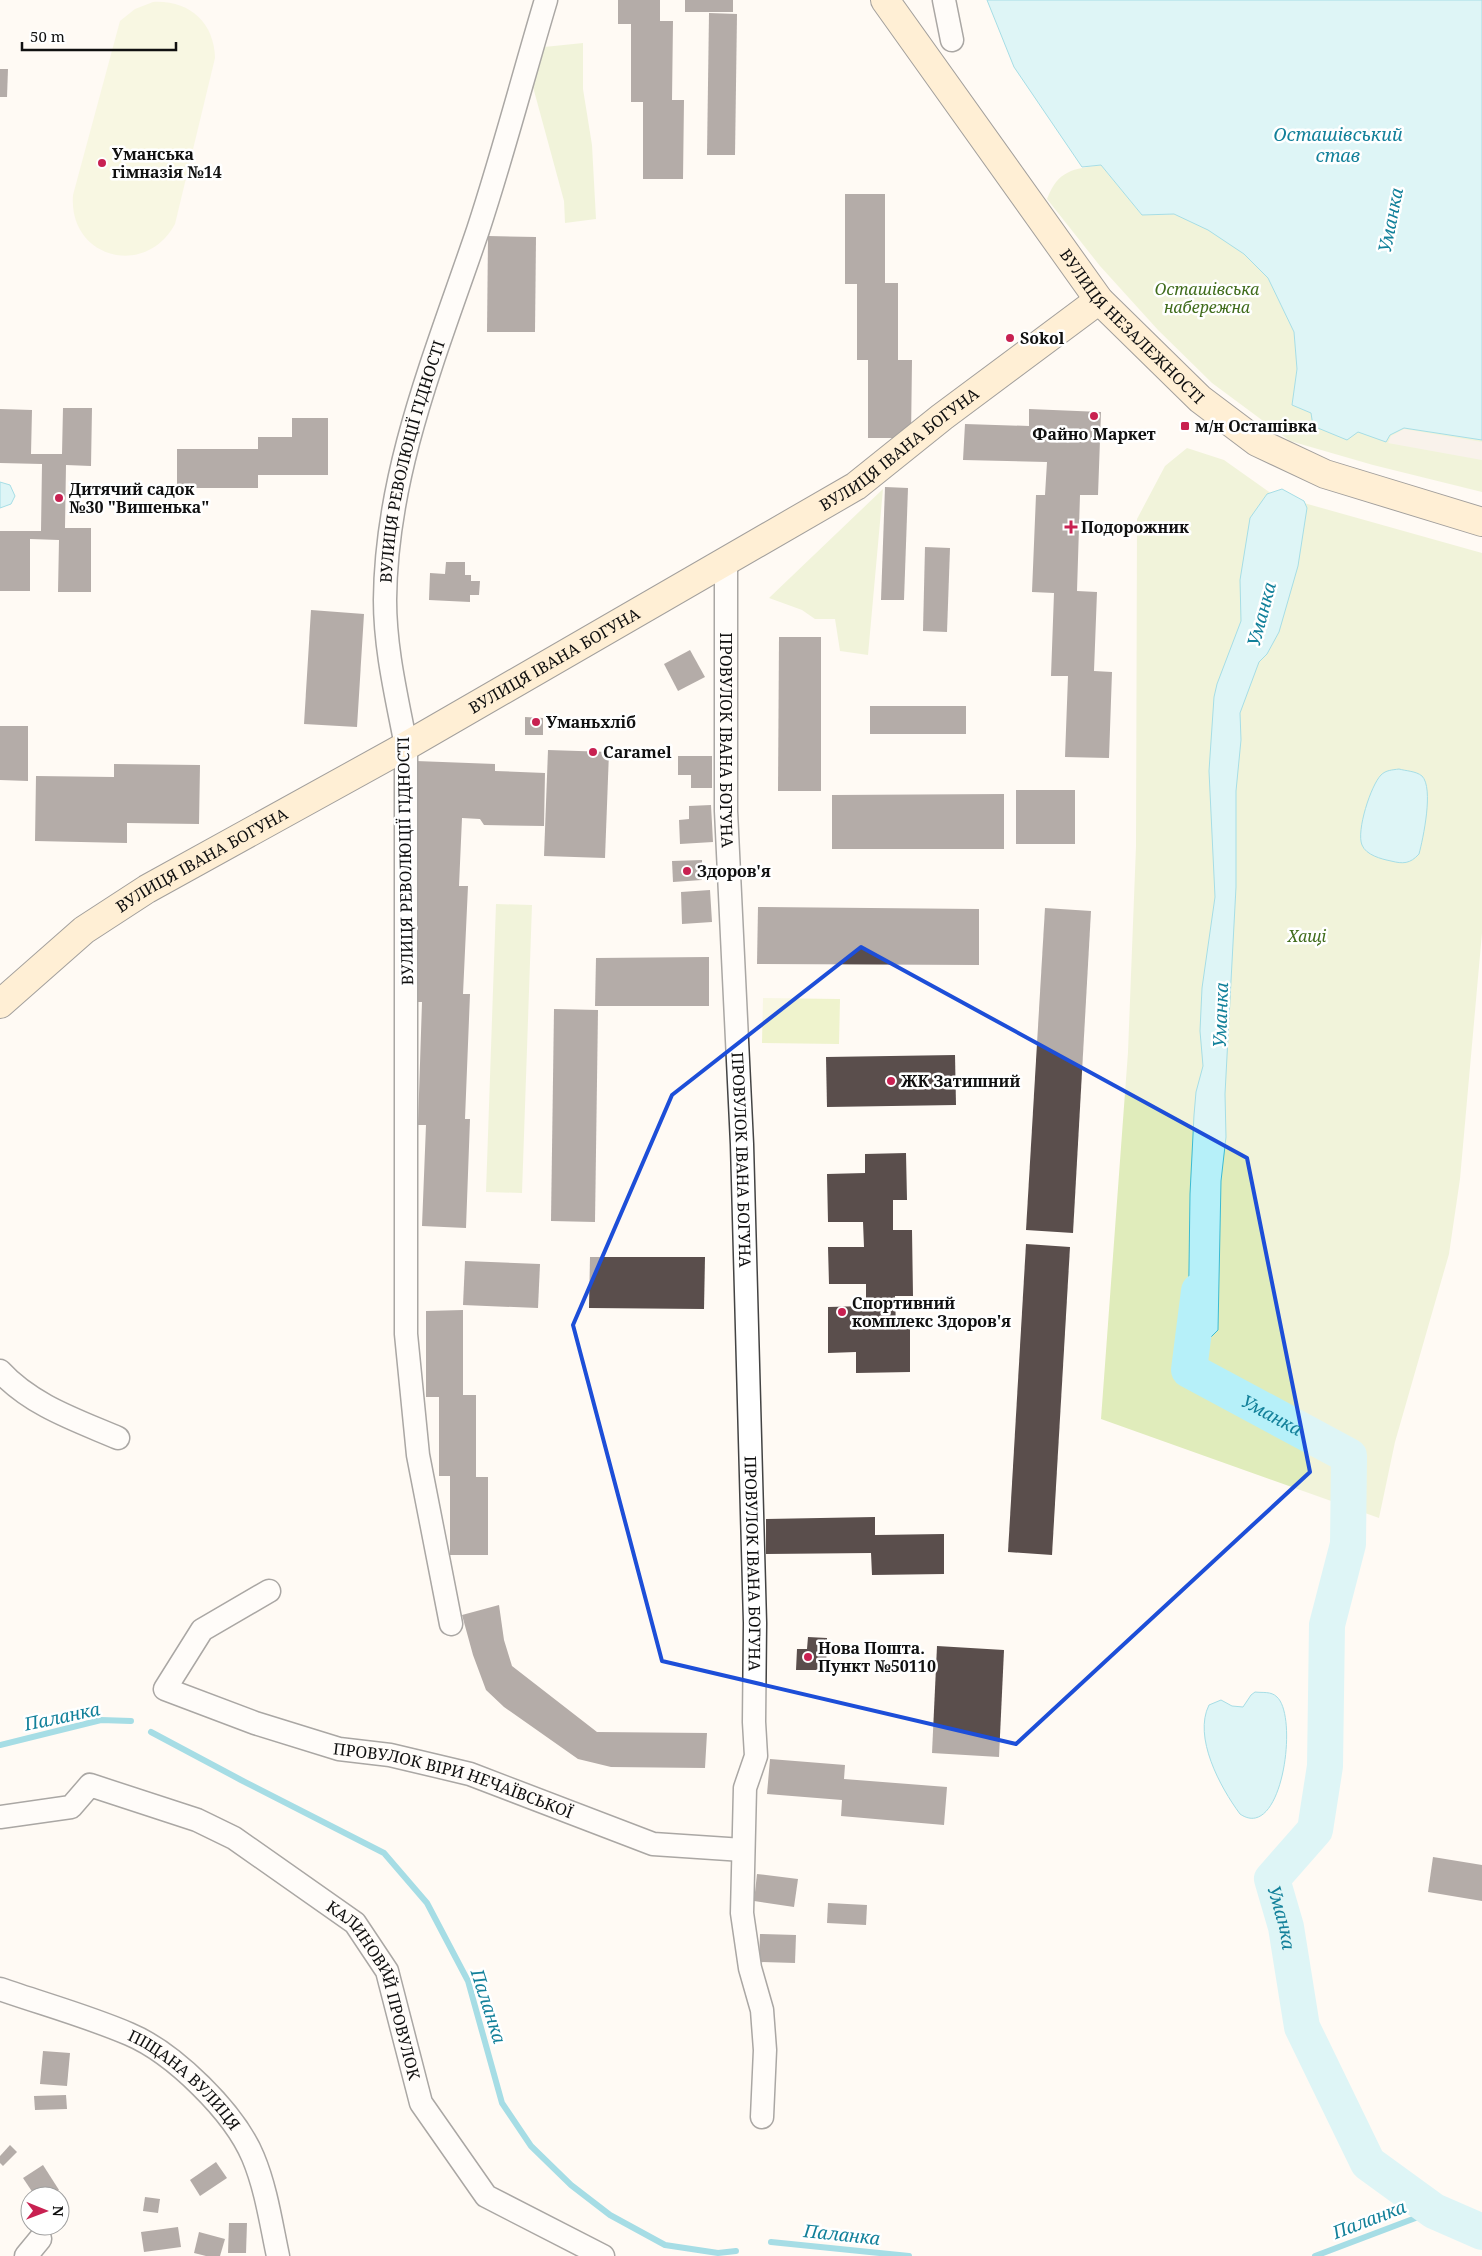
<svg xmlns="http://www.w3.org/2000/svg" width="1482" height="2256" viewBox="0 0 1482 2256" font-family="'Noto Serif',serif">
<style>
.green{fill:#e0ecbb}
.pitch{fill:#eff3cd}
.plaza{fill:#f1e9e1}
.water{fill:#b6f0f9;stroke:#3abbd3}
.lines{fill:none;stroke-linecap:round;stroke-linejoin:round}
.stream{stroke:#3abbd3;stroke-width:6}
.river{stroke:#b6f0f9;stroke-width:36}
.building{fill:#5a4e4c}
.minor-casing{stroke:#434343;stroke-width:25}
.secondary-casing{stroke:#323232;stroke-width:30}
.minor{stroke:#fff;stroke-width:22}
.secondary{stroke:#ffe3af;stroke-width:28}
.marked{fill:none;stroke:#1d4ed8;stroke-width:4;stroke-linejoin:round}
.poi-dot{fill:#c82151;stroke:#fff;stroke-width:2}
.labels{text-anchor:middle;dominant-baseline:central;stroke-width:5;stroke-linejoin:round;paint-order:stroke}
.poi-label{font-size:16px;font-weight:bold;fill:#101010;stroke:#fff;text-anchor:start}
.park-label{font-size:16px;font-style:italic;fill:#406c1c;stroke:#fff}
.street-label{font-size:16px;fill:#101010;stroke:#fff}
.water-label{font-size:18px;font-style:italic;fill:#12809a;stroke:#fff}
</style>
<rect width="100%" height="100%" fill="#fffaf4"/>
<g class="green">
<path d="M 583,43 L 583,89 L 592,145 L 596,219 L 565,223 L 564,201 L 533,87 L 544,47 Z"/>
<path d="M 1101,165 L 1142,215 L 1174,214 L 1209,230 L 1244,254 L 1268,278 L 1294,332 L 1297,369 L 1292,405 L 1386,442 L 1390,435 L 1404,428 L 1482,440 L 1482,492 L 1373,465 L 1290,441 L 1212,383 L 1158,330 L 1100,266 L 1047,199 C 1058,170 1073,169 1101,165 Z"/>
<path d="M 1187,448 L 1224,460 L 1272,494 L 1482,553 L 1482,933 L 1460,1179 L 1449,1254 L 1395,1442 L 1379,1518 L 1101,1419 L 1128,1052 L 1136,846 L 1137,519 L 1165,466 Z"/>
<path d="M 883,489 L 868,655 L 840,651 L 835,619 L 815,619 L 802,610 L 769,598 Z"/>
<path d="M 496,904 L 532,905 L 522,1193 L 486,1192 Z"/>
</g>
<g class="pitch">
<path d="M 153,2 C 189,0 214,22 215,58 L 175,224 C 145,279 68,258 73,195 L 120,21 L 135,9 Z"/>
<path d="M 763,998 L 840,999 L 839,1044 L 762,1043 Z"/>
</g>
<path class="plaza" d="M 1404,429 L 1482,442 L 1482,460 L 1388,443 L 1391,436 Z"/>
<g class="water">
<path d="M 987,0 L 1482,0 L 1482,440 L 1404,428 L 1390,435 L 1386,442 L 1358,432 L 1347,440 L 1313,426 L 1311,413 L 1292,405 L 1297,369 L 1294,332 L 1268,278 L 1244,254 L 1208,230 L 1174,214 L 1142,215 L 1101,165 L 1082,167 L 1014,67 Z"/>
<path d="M 0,482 L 10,485 L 15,496 L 11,504 L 0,508 Z"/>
<path d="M 1282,489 L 1304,501 L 1307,508 L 1298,566 L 1279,632 L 1267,654 L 1259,662 L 1240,713 L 1241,740 L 1236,791 L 1236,887 L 1225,1094 L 1226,1137 L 1221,1181 L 1218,1330 L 1208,1340 L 1188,1341 L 1190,1194 L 1194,1115 L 1196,1092 L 1203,1066 L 1200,1031 L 1202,988 L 1215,897 L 1209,771 L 1214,697 L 1217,684 L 1241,621 L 1240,580 L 1250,518 L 1267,494 Z"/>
<path d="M 1399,769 C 1406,771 1416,771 1422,776 C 1434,788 1423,839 1419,854 C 1410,864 1403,864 1391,861 C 1381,859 1366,855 1362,845 C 1356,831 1371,785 1381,775 C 1386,770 1392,770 1399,769 Z"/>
<path d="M 1255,1692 C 1263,1693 1271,1691 1277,1697 C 1299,1717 1282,1843 1240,1814 C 1220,1787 1193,1737 1209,1705 L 1221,1700 L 1232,1706 L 1243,1707 L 1251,1695 Z"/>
</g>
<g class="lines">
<g class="stream">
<path d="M 151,1732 L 241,1780 L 384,1853 L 427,1903 L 468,1981 L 502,2103 L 531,2146 L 571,2185 L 610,2215 L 665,2245 L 718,2253 L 736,2251"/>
<path d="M 0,1745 L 101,1720 L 131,1721"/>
<path d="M 771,2242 L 909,2256"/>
<path d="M 1315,2256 L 1434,2211"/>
</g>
<path class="river" id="s1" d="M 1199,1291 L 1189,1370 L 1349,1456 L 1348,1544 L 1327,1625 L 1325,1766 L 1315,1830 L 1272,1879 L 1286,1927 L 1302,2027 L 1368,2163 L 1434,2211 L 1482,2232"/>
</g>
<g class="building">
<path d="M 618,0 L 660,0 L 660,21 L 673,21 L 672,100 L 684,100 L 683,179 L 643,179 L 643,102 L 631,102 L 631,24 L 618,24 Z"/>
<rect x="685" y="0" width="48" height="12"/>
<path d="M 709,13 L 737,14 L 735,155 L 707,155 Z"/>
<path d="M 0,69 L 8,69 L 7,97 L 0,97 Z"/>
<path d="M 845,194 L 885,194 L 885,283 L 898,283 L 898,360 L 912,360 L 911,438 L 868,438 L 868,360 L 857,360 L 857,284 L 845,284 Z"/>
<path d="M 488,236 L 536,237 L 535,332 L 487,332 Z"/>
<path d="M 63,408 L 92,408 L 91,466 L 66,465 L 65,528 L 91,528 L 91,592 L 58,592 L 59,540 L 30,539 L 30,591 L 0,591 L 0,531 L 41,531 L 42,464 L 0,463 L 0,409 L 32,410 L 31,454 L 62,454 Z"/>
<path d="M 1029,409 L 1101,412 L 1098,495 L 1080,495 L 1077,591 L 1097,592 L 1094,671 L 1112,672 L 1109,758 L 1065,757 L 1068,676 L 1051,676 L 1054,593 L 1032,592 L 1036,495 L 1045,495 L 1047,462 L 963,460 L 965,424 L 1029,426 Z"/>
<path d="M 292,418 L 328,418 L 328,475 L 258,475 L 258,488 L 177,488 L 177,449 L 258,449 L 258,437 L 292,437 Z"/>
<path d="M 885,487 L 908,488 L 904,600 L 881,600 Z"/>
<path d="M 925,547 L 950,548 L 947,632 L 923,631 Z"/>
<path d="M 446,562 L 465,562 L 465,575 L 471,575 L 471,581 L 480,581 L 479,595 L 470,595 L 470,602 L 429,600 L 430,573 L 445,574 Z"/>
<path d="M 311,610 L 364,614 L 357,727 L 304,724 Z"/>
<path d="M 779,637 L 821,637 L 821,791 L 778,791 Z"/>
<path d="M 690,650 L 705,677 L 678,691 L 664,664 Z"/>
<rect x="870" y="706" width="96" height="28"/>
<path d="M 525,717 L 543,718 L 543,735 L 525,735 Z"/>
<path d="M 0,726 L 28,726 L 28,781 L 0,780 Z"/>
<path d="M 548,750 L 609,752 L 605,858 L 544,856 Z"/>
<path d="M 678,756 L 712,756 L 712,788 L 691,788 L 691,775 L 678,775 Z"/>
<path d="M 416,761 L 495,764 L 495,771 L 545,773 L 544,826 L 484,825 L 480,819 L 462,818 L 459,886 L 468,886 L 463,994 L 470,994 L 465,1119 L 470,1119 L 466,1228 L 422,1226 L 426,1125 L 418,1125 L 422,1002 L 414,1002 L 418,896 L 411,896 Z"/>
<path d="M 114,764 L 200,765 L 199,824 L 127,823 L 127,843 L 35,841 L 36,776 L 114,777 Z"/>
<rect x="1016" y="790" width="59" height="54"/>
<path d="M 1004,794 L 1004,849 L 832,849 L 832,795 Z"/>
<path d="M 711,805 L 713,842 L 680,844 L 679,820 L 689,819 L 689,806 Z"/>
<path d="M 702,860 L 702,880 L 673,882 L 672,861 Z"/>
<path d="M 710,890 L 712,922 L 682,924 L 681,892 Z"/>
<path d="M 758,907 L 979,909 L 979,965 L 757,964 Z"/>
<path d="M 1045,908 L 1091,911 L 1073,1233 L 1026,1230 Z"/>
<path d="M 709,957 L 709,1006 L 595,1006 L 596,958 Z"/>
<path d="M 554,1009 L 598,1010 L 595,1222 L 551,1221 Z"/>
<path d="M 955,1055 L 956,1105 L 827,1107 L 826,1057 Z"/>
<path d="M 906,1153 L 907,1200 L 893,1200 L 893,1230 L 912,1230 L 913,1296 L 895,1296 L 896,1327 L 910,1326 L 910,1372 L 856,1373 L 856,1352 L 828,1353 L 828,1307 L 866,1306 L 866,1284 L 829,1284 L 828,1247 L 864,1247 L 863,1222 L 828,1222 L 827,1174 L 865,1173 L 865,1154 Z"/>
<path d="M 1026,1244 L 1070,1247 L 1052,1555 L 1008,1552 Z"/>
<path d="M 590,1257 L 705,1257 L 704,1309 L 589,1308 Z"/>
<path d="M 465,1261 L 540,1264 L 538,1308 L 463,1305 Z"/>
<path d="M 463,1310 L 463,1395 L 476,1395 L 476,1477 L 488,1477 L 488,1555 L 450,1555 L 450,1476 L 439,1476 L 439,1397 L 426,1397 L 426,1311 Z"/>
<path d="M 875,1517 L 875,1535 L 944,1534 L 944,1574 L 872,1575 L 871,1553 L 766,1554 L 766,1519 Z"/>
<path d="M 499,1605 L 504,1640 L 512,1666 L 597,1732 L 707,1733 L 705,1768 L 611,1767 L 578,1759 L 504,1707 L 486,1690 L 473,1655 L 462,1615 Z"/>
<path d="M 808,1637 L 827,1638 L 826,1670 L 796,1670 L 797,1649 L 807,1649 Z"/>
<path d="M 937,1646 L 1004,1650 L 999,1757 L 932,1753 Z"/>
<path d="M 770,1759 L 845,1765 L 844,1779 L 947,1787 L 944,1825 L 841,1816 L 842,1800 L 767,1794 Z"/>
<path d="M 1433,1857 L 1482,1865 L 1482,1901 L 1428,1892 Z"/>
<path d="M 757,1874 L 798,1879 L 794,1907 L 754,1901 Z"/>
<path d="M 828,1903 L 867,1905 L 866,1925 L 827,1923 Z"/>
<path d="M 760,1934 L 796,1935 L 795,1963 L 759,1962 Z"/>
<path d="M 43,2051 L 70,2053 L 67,2086 L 40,2084 Z"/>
<path d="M 66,2095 L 67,2109 L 35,2110 L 34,2096 Z"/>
<path d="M 10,2145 L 17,2152 L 3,2166 L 0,2163 L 0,2156 Z"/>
<path d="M 216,2162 L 227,2178 L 200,2196 L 190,2180 Z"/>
<path d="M 43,2165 L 59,2190 L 50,2196 L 35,2196 L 23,2178 Z"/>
<path d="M 145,2197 L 160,2199 L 158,2213 L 143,2211 Z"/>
<path d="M 229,2223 L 247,2223 L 246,2253 L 228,2253 Z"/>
<path d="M 178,2227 L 181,2247 L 144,2252 L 141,2232 Z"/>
<path d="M 199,2232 L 225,2239 L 220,2256 L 206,2256 L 194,2253 Z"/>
</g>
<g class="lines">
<defs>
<g id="minor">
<path d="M 944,0 L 952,40"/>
<path id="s2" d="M 726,562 L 726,811 L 742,1144 L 755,1623 L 754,1722 L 756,1756 L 745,1788 L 742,1913 L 750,1968 L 762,2010 L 765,2050 L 762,2117"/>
<path d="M 0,1371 C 31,1405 76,1420 118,1438"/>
<path id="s3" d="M 269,1591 L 202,1630 L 165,1689 L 255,1723 L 339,1749 L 390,1755 L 470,1774 L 653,1844 L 743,1850"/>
<path id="s4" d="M 451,1624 L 418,1455 L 406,1334 L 406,746 C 397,698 385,650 385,600 C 386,471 437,351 478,230 C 503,154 523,77 546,0"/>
<path id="s5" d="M 0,1817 L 71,1807 L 90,1785 L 197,1820 L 234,1838 L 355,1923 L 387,1971 L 421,2103 L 486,2196 L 603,2256"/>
<path id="s6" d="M 0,1989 C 43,2004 87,2016 129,2034 C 174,2053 234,2112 253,2157 C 266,2188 271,2223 278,2256"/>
<path d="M 26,2256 L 40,2239"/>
</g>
<g id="secondary">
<path id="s7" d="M 885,0 L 1099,300 L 1200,399 L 1257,442 L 1325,474 L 1482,522"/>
<path id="s8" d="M 0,1004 L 84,930 L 147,889 L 406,746 L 856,486 L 942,417 L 1099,300"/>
</g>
</defs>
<use href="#minor" class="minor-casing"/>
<use href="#secondary" class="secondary-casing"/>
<use href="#minor" class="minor"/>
<use href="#secondary" class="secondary"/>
</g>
<path d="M0 0H1482V2256H0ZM 861,947 L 1247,1158 L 1310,1472 L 1016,1744 L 662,1661 L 573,1325 L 672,1095 Z" fill="#fffaf4" fill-opacity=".55" fill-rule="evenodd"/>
<path class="marked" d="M 861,947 L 1247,1158 L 1310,1472 L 1016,1744 L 662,1661 L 573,1325 L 672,1095 Z"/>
<g class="poi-dot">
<circle cx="102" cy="163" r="5"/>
<circle cx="1010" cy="338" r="5"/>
<circle cx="1094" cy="416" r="5"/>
<rect x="1180" y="421" width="10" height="10" rx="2.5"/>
<circle cx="59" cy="498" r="5"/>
<path d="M1068.5 519.5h5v5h5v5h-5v5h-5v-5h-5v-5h5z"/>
<circle cx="536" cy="722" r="5"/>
<circle cx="593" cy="752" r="5"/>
<circle cx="687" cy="871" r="5"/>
<circle cx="891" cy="1081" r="5"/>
<circle cx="842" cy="1312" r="5"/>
<circle cx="808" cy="1657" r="5"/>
</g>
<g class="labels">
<g class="poi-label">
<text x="112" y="154">Уманська<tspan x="112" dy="18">гімназія №14</tspan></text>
<text x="1020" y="338">Sokol</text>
<text x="1195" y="426">м/н Осташівка</text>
<text x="1094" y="434" text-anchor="middle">Файно Маркет</text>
<text x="69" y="489">Дитячий садок<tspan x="69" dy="18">№30 "Вишенька"</tspan></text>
<text x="1081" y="527">Подорожник</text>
<text x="546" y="722">Уманьхліб</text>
<text x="603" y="752">Caramel</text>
<text x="697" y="871">Здоров'я</text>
<text x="901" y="1081">ЖК Затишний</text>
<text x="852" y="1303">Спортивний<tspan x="852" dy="18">комплекс Здоров'я</tspan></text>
<text x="818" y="1648">Нова Пошта.<tspan x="818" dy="18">Пункт №50110</tspan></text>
</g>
<g class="park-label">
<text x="1207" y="289">Осташівська<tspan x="1207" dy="18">набережна</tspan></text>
<text x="1307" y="936">Хащі</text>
</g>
<g class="street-label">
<text stroke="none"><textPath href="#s7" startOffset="410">ВУЛИЦЯ НЕЗАЛЕЖНОСТІ</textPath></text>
<text stroke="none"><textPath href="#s8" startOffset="1059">ВУЛИЦЯ ІВАНА БОГУНА</textPath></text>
<text stroke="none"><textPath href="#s4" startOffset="1171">ВУЛИЦЯ РЕВОЛЮЦІЇ ГІДНОСТІ</textPath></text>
<text stroke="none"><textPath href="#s8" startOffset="654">ВУЛИЦЯ ІВАНА БОГУНА</textPath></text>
<text stroke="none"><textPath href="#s2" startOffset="178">ПРОВУЛОК ІВАНА БОГУНА</textPath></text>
<text stroke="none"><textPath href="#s8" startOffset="249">ВУЛИЦЯ ІВАНА БОГУНА</textPath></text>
<text transform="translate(405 861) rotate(-91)">ВУЛИЦЯ РЕВОЛЮЦІЇ ГІДНОСТІ</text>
<text stroke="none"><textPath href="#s2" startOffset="598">ПРОВУЛОК ІВАНА БОГУНА</textPath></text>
<text stroke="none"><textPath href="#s2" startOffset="1002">ПРОВУЛОК ІВАНА БОГУНА</textPath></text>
<text stroke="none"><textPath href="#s3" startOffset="450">ПРОВУЛОК ВІРИ НЕЧАЇВСЬКОЇ</textPath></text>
<text stroke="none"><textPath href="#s5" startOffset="471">КАЛИНОВИЙ ПРОВУЛОК</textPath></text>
<text stroke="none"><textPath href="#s6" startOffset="209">ПІЩАНА ВУЛИЦЯ</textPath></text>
</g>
<g class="water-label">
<text x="1338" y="134">Осташівський<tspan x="1338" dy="21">став</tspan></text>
<text transform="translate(1390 220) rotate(-79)">Уманка</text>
<text transform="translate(1261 614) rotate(-75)">Уманка</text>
<text transform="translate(1220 1015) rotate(-88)">Уманка</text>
<text stroke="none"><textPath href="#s1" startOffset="174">Уманка</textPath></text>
<text transform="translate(62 1716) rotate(-12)">Паланка</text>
<text stroke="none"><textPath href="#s1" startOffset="744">Уманка</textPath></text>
<text transform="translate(489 2006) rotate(72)">Паланка</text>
<text transform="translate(1369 2219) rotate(-21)">Паланка</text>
<text transform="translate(842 2234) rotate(6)">Паланка</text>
</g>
</g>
<g transform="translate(45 2211) rotate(91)"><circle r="24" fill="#ffffff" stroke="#9f9f9f"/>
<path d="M0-4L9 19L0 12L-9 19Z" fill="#c82151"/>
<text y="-8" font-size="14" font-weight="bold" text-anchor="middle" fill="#101010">N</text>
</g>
<path d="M22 42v8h154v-8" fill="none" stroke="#101010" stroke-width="2.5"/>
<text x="30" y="42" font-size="15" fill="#101010" stroke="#ffffff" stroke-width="4" paint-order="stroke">50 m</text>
</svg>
